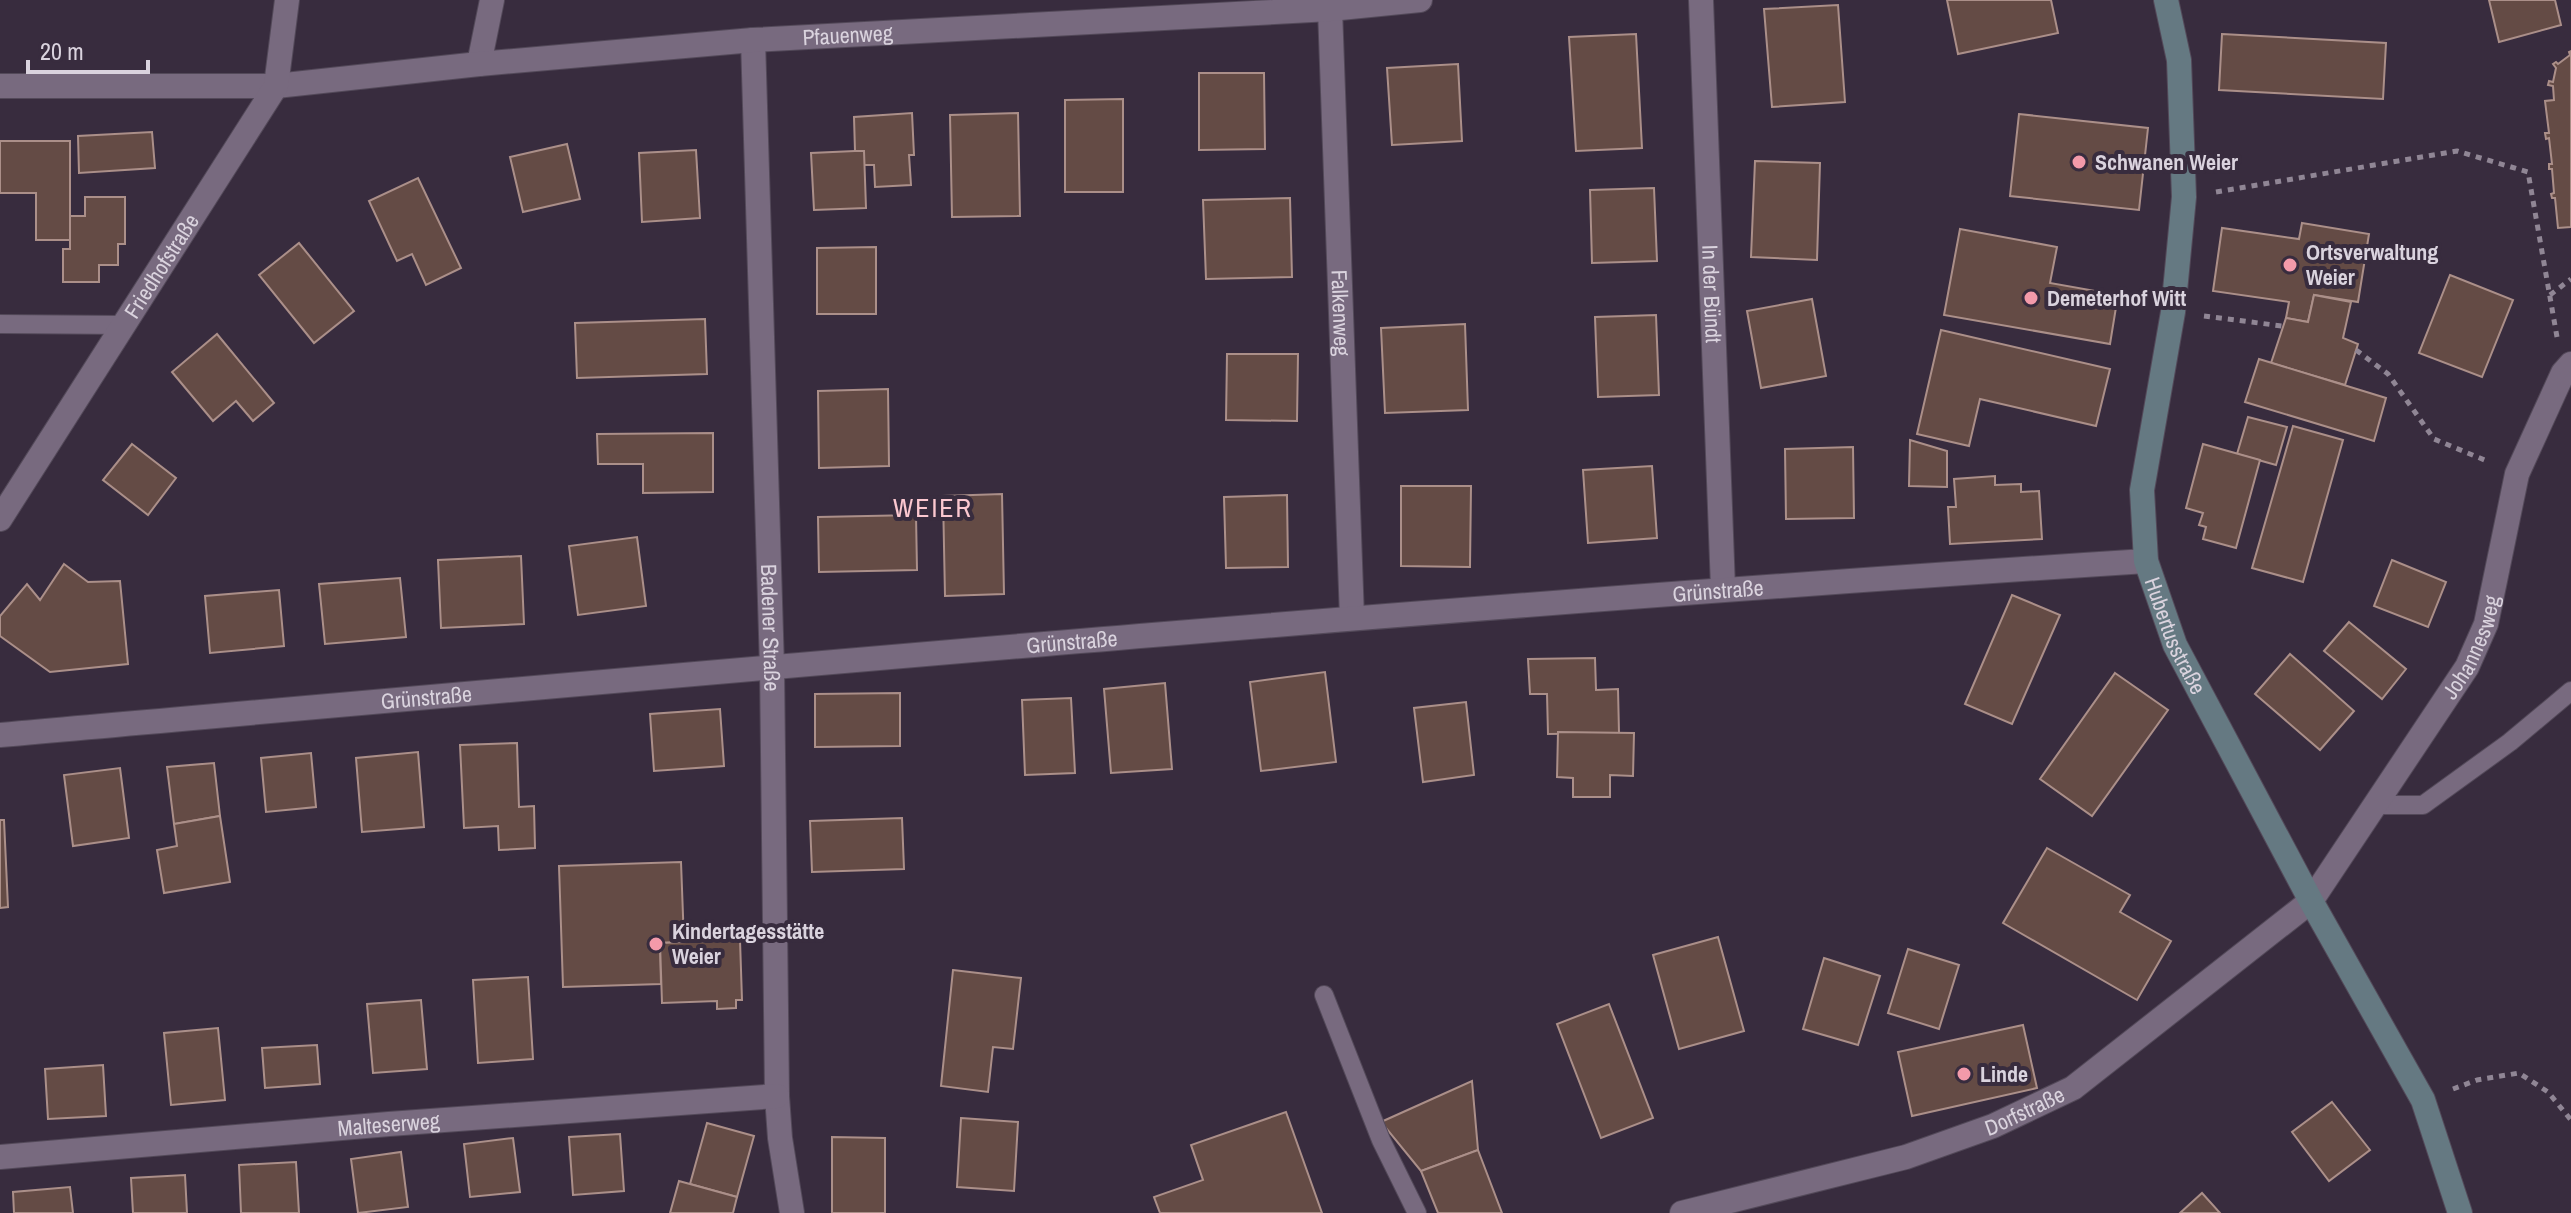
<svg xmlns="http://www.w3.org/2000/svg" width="2571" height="1213" viewBox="0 0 2571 1213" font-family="'Archivo Narrow',sans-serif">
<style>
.building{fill:#644b45;stroke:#ab8f89;stroke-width:2}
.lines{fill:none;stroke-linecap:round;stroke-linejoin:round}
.lane-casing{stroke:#534959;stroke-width:20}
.street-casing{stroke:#534959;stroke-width:26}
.secondary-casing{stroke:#534959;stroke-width:26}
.path{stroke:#908695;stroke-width:5;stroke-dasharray:6 6;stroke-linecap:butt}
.lane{stroke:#786a7f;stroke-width:18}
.street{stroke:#786a7f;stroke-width:24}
.secondary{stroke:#657982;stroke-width:24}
.poi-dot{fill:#f39aaa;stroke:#382c3e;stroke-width:3}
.labels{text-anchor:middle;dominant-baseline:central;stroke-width:8;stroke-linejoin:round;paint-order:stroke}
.street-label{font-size:22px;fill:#dad3de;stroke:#382c3e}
.poi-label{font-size:22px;font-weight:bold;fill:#dad3de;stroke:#382c3e;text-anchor:start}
.quarter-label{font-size:26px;letter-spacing:2px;fill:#fcc8d0;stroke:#382c3e}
</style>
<rect width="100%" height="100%" fill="#382c3e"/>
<g class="building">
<path d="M 1947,0 L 2051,0 L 2058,33 L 1958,54 Z"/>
<path d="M 2489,0 L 2555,0 L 2561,25 L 2499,42 Z"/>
<path d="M 1838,5 L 1845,102 L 1772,107 L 1764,9 Z"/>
<path d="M 1636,34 L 1642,148 L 1576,151 L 1569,37 Z"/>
<path d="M 2222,34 L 2386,43 L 2383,99 L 2219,90 Z"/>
<path d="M 2571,51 L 2571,227 L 2558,228 L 2555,198 L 2552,198 L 2551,194 L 2554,193 L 2552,169 L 2549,169 L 2549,164 L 2552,164 L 2549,138 L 2546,139 L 2545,133 L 2549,133 L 2545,101 L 2554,100 L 2553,86 L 2548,85 L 2549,81 L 2553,82 L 2556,68 L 2553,64 L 2556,62 L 2558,64 L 2570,55 L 2569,52 Z"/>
<path d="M 1458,64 L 1462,141 L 1392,145 L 1387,68 Z"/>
<path d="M 1199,73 L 1264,73 L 1265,149 L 1199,150 Z"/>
<path d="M 1123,99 L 1123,192 L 1065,192 L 1065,100 Z"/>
<path d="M 912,113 L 914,155 L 909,155 L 911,185 L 875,187 L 874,165 L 864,165 L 864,151 L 855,151 L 854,117 Z"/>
<path d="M 1018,113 L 1020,216 L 952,217 L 950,115 Z"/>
<path d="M 2019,114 L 2148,128 L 2139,210 L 2010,196 Z"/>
<path d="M 152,132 L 155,168 L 79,173 L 78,136 Z"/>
<path d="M 0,141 L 70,141 L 70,240 L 36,240 L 36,193 L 0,193 Z"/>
<path d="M 567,144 L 580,199 L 523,212 L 510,157 Z"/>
<path d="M 696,150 L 700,218 L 642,222 L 639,153 Z"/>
<path d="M 855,151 L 864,151 L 866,208 L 814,210 L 811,153 Z"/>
<path d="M 1755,161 L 1820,163 L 1817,260 L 1751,257 Z"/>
<path d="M 418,178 L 461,268 L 426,285 L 412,254 L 397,261 L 369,201 Z"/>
<path d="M 1654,188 L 1657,261 L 1592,263 L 1590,190 Z"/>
<path d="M 85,197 L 125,197 L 125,244 L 118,244 L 118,265 L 99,265 L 99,282 L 63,282 L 63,249 L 70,249 L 70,216 L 85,216 Z"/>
<path d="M 1290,198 L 1292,277 L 1206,279 L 1203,200 Z"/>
<path d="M 2302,223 L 2369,234 L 2358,302 L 2314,295 L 2308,322 L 2286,318 L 2289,302 L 2213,291 L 2222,228 L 2299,239 Z"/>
<path d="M 1960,229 L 2057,247 L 2050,283 L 2118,295 L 2110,344 L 1944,315 Z"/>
<path d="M 299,243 L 354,311 L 314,343 L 259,275 Z"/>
<path d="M 876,247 L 876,314 L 817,314 L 817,248 Z"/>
<path d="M 2450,275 L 2513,300 L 2482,377 L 2419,353 Z"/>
<path d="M 2314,295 L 2351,302 L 2343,338 L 2358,344 L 2345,385 L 2271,363 L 2286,318 L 2308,322 Z"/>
<path d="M 1812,299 L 1826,376 L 1761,388 L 1747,311 Z"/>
<path d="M 1656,315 L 1659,395 L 1598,397 L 1595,317 Z"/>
<path d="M 705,319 L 707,374 L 577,378 L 575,323 Z"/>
<path d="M 1465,324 L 1468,410 L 1385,413 L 1381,328 Z"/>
<path d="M 1941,330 L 2110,369 L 2096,426 L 1980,399 L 1969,446 L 1917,434 Z"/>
<path d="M 217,334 L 274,403 L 253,421 L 236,401 L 213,421 L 172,372 Z"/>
<path d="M 1227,354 L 1298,354 L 1297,421 L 1226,420 Z"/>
<path d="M 2259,359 L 2386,398 L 2374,441 L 2245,402 Z"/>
<path d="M 888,389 L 889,466 L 819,468 L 818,391 Z"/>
<path d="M 2248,417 L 2287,427 L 2276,465 L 2237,454 Z"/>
<path d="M 2293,426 L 2343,440 L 2303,582 L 2252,568 Z"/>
<path d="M 713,433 L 713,492 L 643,493 L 643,464 L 598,464 L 597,434 Z"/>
<path d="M 1910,440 L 1947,451 L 1947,487 L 1909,486 Z"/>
<path d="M 132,444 L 176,478 L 148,515 L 103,480 Z"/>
<path d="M 2203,444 L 2260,460 L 2236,548 L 2203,539 L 2206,527 L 2199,525 L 2203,513 L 2186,508 Z"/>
<path d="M 1853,447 L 1854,518 L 1786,519 L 1785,449 Z"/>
<path d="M 1652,466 L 1657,538 L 1588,543 L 1583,470 Z"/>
<path d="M 1995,476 L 1995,485 L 2021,484 L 2021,492 L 2039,491 L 2042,539 L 1950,544 L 1948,507 L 1956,507 L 1954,479 Z"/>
<path d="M 1401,486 L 1471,486 L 1470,567 L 1401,566 Z"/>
<path d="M 1002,494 L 1004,594 L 945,596 L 943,496 Z"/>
<path d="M 1287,495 L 1288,567 L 1226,568 L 1224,497 Z"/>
<path d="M 916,515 L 917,570 L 819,572 L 818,517 Z"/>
<path d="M 637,537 L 646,606 L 578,615 L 569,546 Z"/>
<path d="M 521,556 L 524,624 L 441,628 L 438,560 Z"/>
<path d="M 2392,560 L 2446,582 L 2428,627 L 2374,606 Z"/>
<path d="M 64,564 L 88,582 L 120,581 L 128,664 L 50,672 L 0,636 L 0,616 L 27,584 L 40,600 Z"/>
<path d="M 400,578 L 406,637 L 325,644 L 319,584 Z"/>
<path d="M 279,590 L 284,646 L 210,653 L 205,596 Z"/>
<path d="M 2012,595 L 2060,615 L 2012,724 L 1965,704 Z"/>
<path d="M 2349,622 L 2406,669 L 2382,699 L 2324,651 Z"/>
<path d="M 2290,654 L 2354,711 L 2320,750 L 2255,694 Z"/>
<path d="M 1595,658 L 1596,690 L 1618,689 L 1619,733 L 1548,734 L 1547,694 L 1530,694 L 1528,659 Z"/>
<path d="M 1325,672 L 1336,762 L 1261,771 L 1250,682 Z"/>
<path d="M 2115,673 L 2168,710 L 2092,816 L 2040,779 Z"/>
<path d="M 1165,683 L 1172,769 L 1111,773 L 1104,689 Z"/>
<path d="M 900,693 L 900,746 L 815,747 L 815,694 Z"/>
<path d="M 1071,698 L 1075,773 L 1025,775 L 1022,700 Z"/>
<path d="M 1466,702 L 1474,775 L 1423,782 L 1414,708 Z"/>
<path d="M 720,709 L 724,766 L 654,771 L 650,714 Z"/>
<path d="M 1558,732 L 1634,733 L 1633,776 L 1610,775 L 1610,797 L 1573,797 L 1573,778 L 1557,777 Z"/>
<path d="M 517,743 L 519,807 L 534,806 L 535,848 L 499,850 L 498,826 L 464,828 L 460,745 Z"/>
<path d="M 418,752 L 424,827 L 362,832 L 356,758 Z"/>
<path d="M 311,753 L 316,807 L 266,812 L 261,758 Z"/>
<path d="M 214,763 L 220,816 L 174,824 L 167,767 Z"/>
<path d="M 120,768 L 129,838 L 73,846 L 64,775 Z"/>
<path d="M 220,816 L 230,882 L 164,893 L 157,850 L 177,846 L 174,824 Z"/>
<path d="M 902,818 L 904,869 L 812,872 L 810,821 Z"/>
<path d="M 0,820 L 4,820 L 8,907 L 0,908 Z"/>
<path d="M 2047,848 L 2130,895 L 2120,912 L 2171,941 L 2137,1000 L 2003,923 Z"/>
<path d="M 681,862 L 684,942 L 660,943 L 661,984 L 563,987 L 559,866 Z"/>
<path d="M 1718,937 L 1744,1031 L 1679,1049 L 1653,955 Z"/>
<path d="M 740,940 L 742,1000 L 736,1000 L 736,1008 L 717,1009 L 717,1001 L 662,1003 L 660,943 Z"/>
<path d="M 1908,949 L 1959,965 L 1939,1029 L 1888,1013 Z"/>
<path d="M 1824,958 L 1880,976 L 1858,1045 L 1803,1029 Z"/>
<path d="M 953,970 L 1021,978 L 1013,1049 L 993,1047 L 988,1092 L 941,1086 Z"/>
<path d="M 528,977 L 533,1059 L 478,1063 L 473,980 Z"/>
<path d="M 421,1000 L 427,1069 L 373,1073 L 367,1004 Z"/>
<path d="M 1609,1004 L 1653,1118 L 1601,1138 L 1557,1024 Z"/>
<path d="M 2023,1025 L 2037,1088 L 1912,1116 L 1898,1052 Z"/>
<path d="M 218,1028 L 225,1100 L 171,1105 L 164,1033 Z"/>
<path d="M 317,1045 L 320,1084 L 265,1088 L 262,1048 Z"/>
<path d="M 103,1065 L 106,1116 L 48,1119 L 45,1069 Z"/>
<path d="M 1472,1081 L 1478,1150 L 1421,1171 L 1381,1122 Z"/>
<path d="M 2332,1102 L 2370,1150 L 2329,1181 L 2292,1132 Z"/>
<path d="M 1286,1112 L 1322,1213 L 1160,1213 L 1154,1197 L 1203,1180 L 1191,1145 Z"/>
<path d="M 961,1118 L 1018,1122 L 1014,1191 L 957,1187 Z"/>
<path d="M 707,1123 L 754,1136 L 737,1197 L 690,1184 Z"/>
<path d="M 620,1134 L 624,1191 L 573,1195 L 569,1137 Z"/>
<path d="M 832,1137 L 885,1138 L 885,1213 L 832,1213 Z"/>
<path d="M 513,1138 L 520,1192 L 470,1197 L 464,1144 Z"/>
<path d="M 1478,1150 L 1502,1213 L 1438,1213 L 1421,1171 Z"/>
<path d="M 401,1152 L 408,1207 L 358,1213 L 351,1159 Z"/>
<path d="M 296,1162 L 299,1213 L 241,1213 L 239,1165 Z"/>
<path d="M 185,1175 L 187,1213 L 133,1213 L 131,1178 Z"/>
<path d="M 679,1181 L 737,1197 L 733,1213 L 670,1213 Z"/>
<path d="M 70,1187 L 73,1213 L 14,1213 L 13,1192 Z"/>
<path d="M 2202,1193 L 2220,1213 L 2180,1213 Z"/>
</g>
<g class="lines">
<defs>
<g id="lane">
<path d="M 0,324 L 125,325"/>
<path d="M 2376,805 L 2423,805 L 2510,742 L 2571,691"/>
<path d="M 1324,995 L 1381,1140 L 1417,1213"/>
</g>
<g id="street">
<path id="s1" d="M 1701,0 L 1723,588"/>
<path id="s2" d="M 1330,9 L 1352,618"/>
<path id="s3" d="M 753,40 L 772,667 L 777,1096 L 780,1138 L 792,1213"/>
<path d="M 479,64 L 492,0"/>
<path id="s4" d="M 0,86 L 276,86 L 479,64 L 753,40 L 1330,9 L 1420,0"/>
<path id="s5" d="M 0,519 L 276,86 L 287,0"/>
<path id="s6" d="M 0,735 C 715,672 1429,607 2146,561"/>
<path id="s7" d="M 0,1157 L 389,1124 L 777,1096"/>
<path id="s8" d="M 1682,1213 L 1906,1157 L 1993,1126 L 2073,1088 L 2311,901 L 2467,667 L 2486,624 L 2517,474 L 2563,373 L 2571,364"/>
</g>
<g id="secondary">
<path id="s9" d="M 2166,0 L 2179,60 L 2184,197 L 2173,312 L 2142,490 L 2146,561 L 2175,645 L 2311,901 L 2423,1100 L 2460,1213"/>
</g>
</defs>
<use href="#lane" class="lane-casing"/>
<use href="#street" class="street-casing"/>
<use href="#secondary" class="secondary-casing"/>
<g class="path">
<path d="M 2216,192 L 2457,151 L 2528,172 L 2557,337"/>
<path d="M 2550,295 L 2571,279"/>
<path d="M 2204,316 L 2282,326"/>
<path d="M 2356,350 L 2388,374 L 2434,439 L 2487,461"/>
<path d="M 2453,1089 L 2477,1080 L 2519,1073 L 2548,1092 L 2571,1120"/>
</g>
<use href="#lane" class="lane"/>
<use href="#street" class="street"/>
<use href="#secondary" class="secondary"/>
</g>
<g class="poi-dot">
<circle cx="2079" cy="162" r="8"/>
<circle cx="2290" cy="265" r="8"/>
<circle cx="2031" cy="298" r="8"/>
<circle cx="656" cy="944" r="8"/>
<circle cx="1964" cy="1074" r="8"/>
</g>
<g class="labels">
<g class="street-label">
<text stroke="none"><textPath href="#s4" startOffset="850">Pfauenweg</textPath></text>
<text stroke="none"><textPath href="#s5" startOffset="300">Friedhofstraße</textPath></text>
<text stroke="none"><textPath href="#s1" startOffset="294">In der Bündt</textPath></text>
<text stroke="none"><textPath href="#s2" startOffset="304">Falkenweg</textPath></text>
<text stroke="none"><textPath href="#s6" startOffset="1724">Grünstraße</textPath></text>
<text stroke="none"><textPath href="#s3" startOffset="588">Badener Straße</textPath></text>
<text stroke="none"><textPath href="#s9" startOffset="646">Hubertusstraße</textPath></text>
<text stroke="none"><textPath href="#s6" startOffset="1076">Grünstraße</textPath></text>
<text stroke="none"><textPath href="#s8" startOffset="1016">Johannesweg</textPath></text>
<text stroke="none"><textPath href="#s6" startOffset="428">Grünstraße</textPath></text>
<text stroke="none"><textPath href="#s8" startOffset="358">Dorfstraße</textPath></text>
<text stroke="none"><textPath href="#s7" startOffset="390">Malteserweg</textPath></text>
</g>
<g class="poi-label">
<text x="2095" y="162">Schwanen Weier</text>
<text x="2306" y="252">Ortsverwaltung<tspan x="2306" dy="25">Weier</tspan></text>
<text x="2047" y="298">Demeterhof Witt</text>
<text x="672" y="931">Kindertagesstätte<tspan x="672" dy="25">Weier</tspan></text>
<text x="1980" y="1074">Linde</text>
</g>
<g class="quarter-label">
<text x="933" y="507">WEIER</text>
</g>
</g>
<path d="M28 60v12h120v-12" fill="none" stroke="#dad3de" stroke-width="4"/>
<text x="40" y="60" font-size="24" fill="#dad3de" stroke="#382c3e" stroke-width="6" paint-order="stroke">20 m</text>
</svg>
